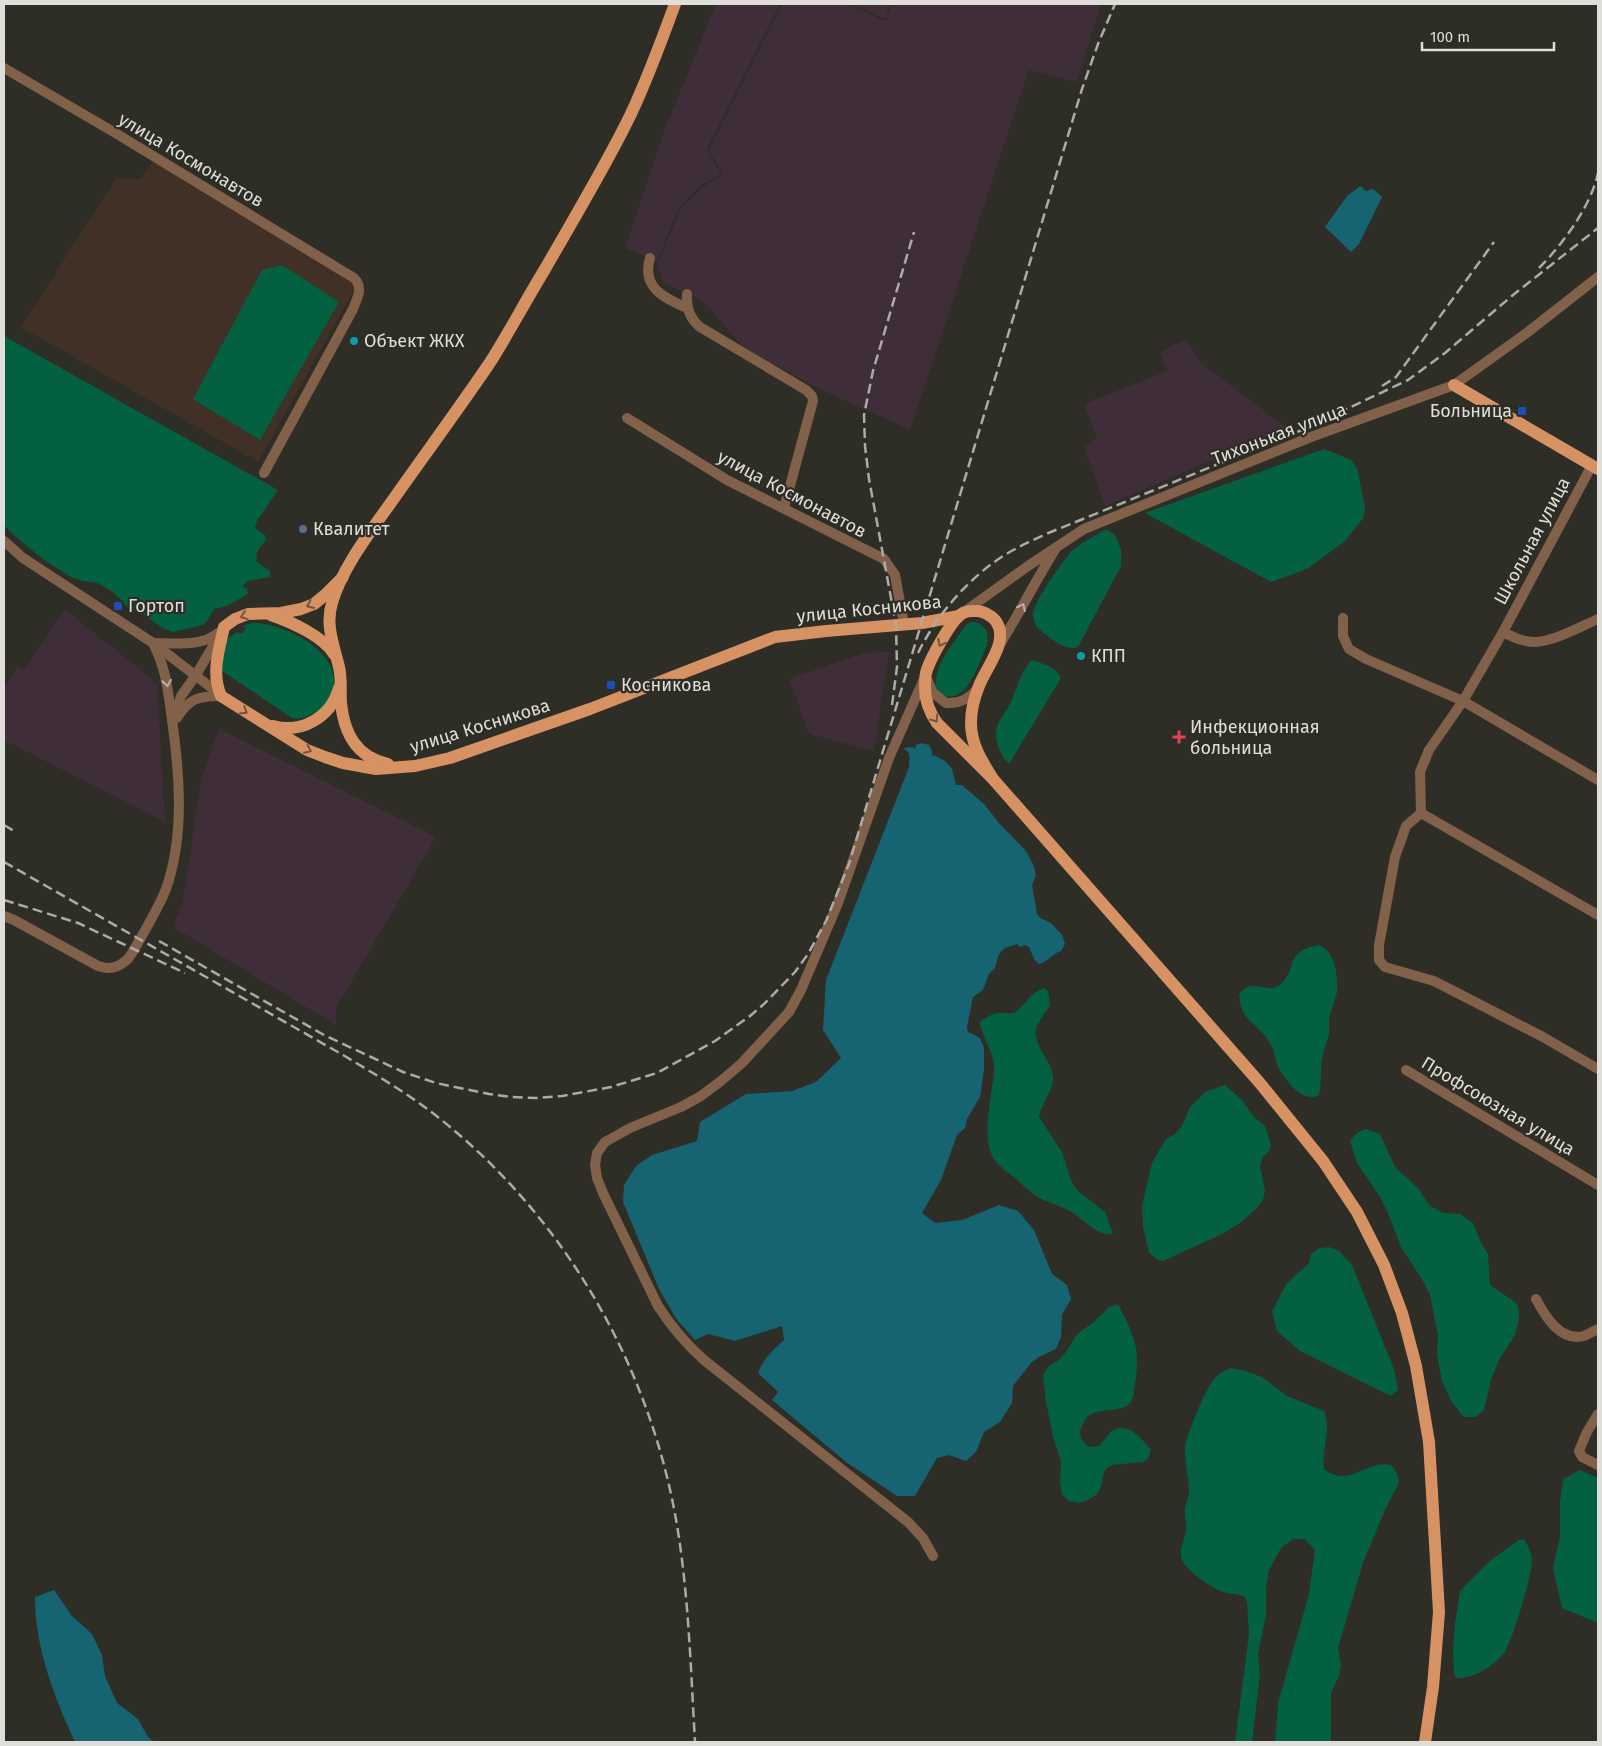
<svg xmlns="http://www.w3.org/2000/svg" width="1602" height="1746" viewBox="0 0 1602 1746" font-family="'Fira Sans',sans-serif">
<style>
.industrial{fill:#3f2e39}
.education{fill:#413026}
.green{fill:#036041}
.water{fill:#166371}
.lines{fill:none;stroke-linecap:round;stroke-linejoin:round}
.minor{stroke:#82614a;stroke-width:10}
.major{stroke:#d79264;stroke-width:12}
.rail{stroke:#acaba7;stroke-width:2.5;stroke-dasharray:10 5;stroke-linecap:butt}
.oneway{stroke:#72553f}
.oneway2{stroke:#beb2a8}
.culture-dot{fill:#0f9aa8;stroke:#2e2d26;stroke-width:2}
.transit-dot{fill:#1a4fb4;stroke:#2e2d26;stroke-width:2}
.service-dot{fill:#5c6f8a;stroke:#2e2d26;stroke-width:2}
.health-dot{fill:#e0444e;stroke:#2e2d26;stroke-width:2}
.labels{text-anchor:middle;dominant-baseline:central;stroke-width:4.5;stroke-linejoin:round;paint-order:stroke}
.street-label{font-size:18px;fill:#dfdeda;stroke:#2e2d26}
.poi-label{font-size:18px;fill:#dfdeda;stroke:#2e2d26;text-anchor:start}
</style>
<rect width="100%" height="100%" fill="#2e2d26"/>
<g class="industrial">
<path d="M 716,4 L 780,4 L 707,149 L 721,174 L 700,186 L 680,206 L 657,261 L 659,260 L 681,208 L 701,189 L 723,174 L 709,150 L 782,4 L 846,4 L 885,21 L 892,4 L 1101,4 L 1077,82 L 1029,70 L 910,430 L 822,390 L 745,349 L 703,301 L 663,283 L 656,261 L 625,248 L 665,129 Z"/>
<path d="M 850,4 L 890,4 L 885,19 Z"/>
<path d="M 1186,339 L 1201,363 L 1287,428 L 1105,506 L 1084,447 L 1097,438 L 1084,404 L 1167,371 L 1160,352 Z"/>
<path d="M 64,609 L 153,680 L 153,684 L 157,685 L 165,822 L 4,740 L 4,690 L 17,667 L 24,670 Z"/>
<path d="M 889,652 L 874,751 L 809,734 L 789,679 L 864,653 Z"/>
<path d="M 219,729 L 436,837 L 336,1008 L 336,1025 L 173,927 L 182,904 L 186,883 L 201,780 Z"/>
</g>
<path class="education" d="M 154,159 L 357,285 L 258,462 L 21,327 L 116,178 L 141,179 Z"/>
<g class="green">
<path d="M 282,265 L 339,302 L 260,440 L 193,399 L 262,270 Z"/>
<path d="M 4,336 L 278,490 L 257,521 L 255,528 L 265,535 L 266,540 C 259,548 255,552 257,562 L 270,571 L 270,577 L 248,581 L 242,586 L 247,589 L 248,594 C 235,601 228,607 214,609 L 208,620 L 203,625 L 173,632 L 164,629 L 137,610 L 129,609 C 122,599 105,584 93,582 C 85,581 79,581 71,577 C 47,563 23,545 4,525 Z"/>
<path d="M 1324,449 L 1352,460 L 1357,468 L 1365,507 L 1364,517 L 1345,541 L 1307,569 L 1271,582 L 1145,513 Z"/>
<path d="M 1107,530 L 1115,535 L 1121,550 L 1121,566 L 1079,645 L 1075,648 C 1063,649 1054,641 1045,634 C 1038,630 1034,624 1033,615 C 1032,604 1062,562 1070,553 C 1078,544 1092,538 1102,531 Z"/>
<path d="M 971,622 C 984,622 990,632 987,645 C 980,660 967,706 943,695 C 936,692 935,686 936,679 C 939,659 955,641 966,625 Z"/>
<path d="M 252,623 C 283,622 344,652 333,691 C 331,700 322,709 314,713 C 307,717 299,720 292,718 L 219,669 L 227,639 L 237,632 L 242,634 L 246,628 L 242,626 Z"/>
<path d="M 1032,660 C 1042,663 1058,668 1061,678 L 1009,764 C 1001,757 995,742 996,732 C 997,722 1005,713 1010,704 C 1017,689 1020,672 1032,660 Z"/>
<path d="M 1319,945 C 1336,952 1338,976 1337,992 C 1335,1001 1331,1010 1329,1019 C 1329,1024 1329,1029 1329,1034 C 1327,1043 1323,1051 1322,1060 C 1320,1073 1322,1082 1319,1095 C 1303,1105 1282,1077 1277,1064 C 1275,1058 1274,1051 1271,1045 C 1260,1023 1241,1025 1239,994 C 1253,977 1266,994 1278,986 C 1299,972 1282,951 1319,945 Z"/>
<path d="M 1044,988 L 1048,991 L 1050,1005 C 1047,1011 1037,1023 1036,1029 C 1033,1048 1054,1061 1053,1080 C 1053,1088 1043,1104 1040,1112 L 1039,1117 L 1062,1152 L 1072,1183 L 1078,1191 L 1105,1212 L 1113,1234 C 1098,1237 1082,1218 1070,1211 C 1060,1205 1048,1203 1038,1197 C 1030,1193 1022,1184 1015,1178 C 1009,1173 1002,1169 997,1163 C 978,1141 993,1095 994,1069 C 995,1052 981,1038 980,1022 C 984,1018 992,1014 998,1013 C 1003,1012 1008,1014 1013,1013 C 1023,1010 1028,993 1044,988 Z"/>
<path d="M 1225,1085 L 1242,1100 L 1254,1117 L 1265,1126 L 1271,1145 L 1270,1150 L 1263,1157 L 1260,1166 L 1265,1191 L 1263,1200 L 1257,1208 L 1240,1223 L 1222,1234 L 1163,1261 L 1158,1260 L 1149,1253 L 1143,1227 L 1142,1206 L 1152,1163 L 1166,1139 L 1175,1134 L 1182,1126 L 1190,1107 L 1205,1092 Z"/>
<path d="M 1366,1129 L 1380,1134 L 1395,1167 L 1418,1188 L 1429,1205 L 1443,1213 L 1460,1214 L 1473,1223 L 1482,1245 L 1488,1254 L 1490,1285 L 1515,1302 L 1518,1306 L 1519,1320 L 1515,1335 L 1499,1360 L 1491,1380 L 1484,1410 L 1476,1417 L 1465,1417 L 1461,1414 L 1451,1401 L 1442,1381 L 1437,1354 L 1438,1336 L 1430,1295 L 1423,1281 L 1401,1247 L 1387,1211 L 1380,1197 L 1357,1163 L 1350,1141 C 1354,1135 1359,1131 1366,1129 Z"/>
<path d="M 1329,1247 L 1339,1251 L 1352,1265 L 1394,1369 L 1398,1390 L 1391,1396 L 1300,1351 L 1277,1331 L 1272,1311 L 1287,1283 L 1309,1263 L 1311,1254 L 1319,1248 Z"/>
<path d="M 1118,1304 C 1134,1335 1141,1349 1135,1384 C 1134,1389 1134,1396 1132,1400 C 1124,1415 1098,1406 1087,1417 C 1084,1419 1083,1425 1081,1428 C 1078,1436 1083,1442 1089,1447 L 1099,1446 C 1103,1442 1107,1435 1112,1431 C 1127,1420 1143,1440 1151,1450 L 1148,1459 L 1143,1462 L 1112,1465 L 1107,1468 L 1104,1472 L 1101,1487 L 1096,1495 L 1088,1500 L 1078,1503 L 1069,1501 L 1062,1494 L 1060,1483 L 1061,1461 L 1053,1437 L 1046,1402 L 1043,1375 L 1049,1366 L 1059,1360 L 1066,1352 L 1077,1334 L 1094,1322 L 1109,1307 Z"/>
<path d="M 1231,1368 L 1242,1370 L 1262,1377 L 1287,1396 L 1324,1411 C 1332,1429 1321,1450 1324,1469 C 1350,1489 1365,1459 1391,1465 L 1397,1473 L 1399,1483 L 1385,1510 L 1363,1563 L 1338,1648 L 1341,1666 L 1339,1676 L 1331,1693 L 1331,1742 L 1275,1742 L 1278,1703 L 1309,1594 L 1315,1550 L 1305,1539 L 1293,1539 L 1281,1548 L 1269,1570 L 1266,1589 L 1266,1615 L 1258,1654 L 1260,1675 L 1252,1742 L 1235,1742 L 1249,1634 L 1247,1602 L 1245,1597 C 1239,1594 1233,1594 1227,1593 C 1214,1590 1187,1572 1182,1560 C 1178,1551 1185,1539 1186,1530 C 1187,1525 1185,1520 1185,1515 C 1184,1507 1188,1500 1189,1492 C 1189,1477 1184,1462 1185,1447 C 1186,1436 1207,1385 1215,1378 C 1220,1373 1225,1370 1231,1368 Z"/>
<path d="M 1580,1470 L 1598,1478 L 1598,1623 L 1562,1608 L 1553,1568 L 1560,1536 L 1560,1502 L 1563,1479 Z"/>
<path d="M 1524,1539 C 1528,1545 1532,1554 1532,1561 C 1532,1575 1512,1643 1504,1653 C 1494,1666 1473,1679 1457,1678 L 1454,1674 L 1453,1650 L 1455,1623 L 1460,1591 L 1491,1560 L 1519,1540 Z"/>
</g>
<g class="water">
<path d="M 1360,186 L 1366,191 L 1373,189 L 1382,197 L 1359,244 L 1351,252 L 1325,227 L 1347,196 Z"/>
<path d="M 921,743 L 929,745 L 932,751 L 932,757 L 934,755 L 945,761 L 952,769 L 956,785 L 962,785 L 984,804 L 999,823 L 1026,851 L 1033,864 L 1036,875 L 1032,885 L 1037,914 L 1040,918 L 1051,923 L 1062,935 L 1065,944 L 1061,951 C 1052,954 1048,962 1039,964 L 1034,959 L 1029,947 L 1025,945 L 1020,947 L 1017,944 L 1005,948 L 999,954 L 995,968 L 989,974 L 983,990 L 973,997 L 967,1027 L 968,1032 L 980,1038 L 984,1048 L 984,1070 L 980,1097 L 967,1119 L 965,1128 L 957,1135 L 941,1180 L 922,1213 L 935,1223 L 962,1220 L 999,1205 L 1018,1211 L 1034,1230 L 1052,1274 L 1067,1285 L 1071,1299 L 1062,1315 L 1061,1337 L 1056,1349 L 1039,1357 L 1031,1363 L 1013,1386 L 1012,1403 L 1000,1422 L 984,1432 L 976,1452 L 966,1461 L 949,1455 L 937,1458 L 915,1496 L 897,1496 L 846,1462 L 772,1400 L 778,1392 L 758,1373 C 763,1359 773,1350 784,1340 L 782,1326 L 735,1341 L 708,1334 L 695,1340 L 677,1320 L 659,1289 L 623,1202 L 624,1185 L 636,1166 L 652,1155 L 697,1141 L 700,1122 L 746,1094 L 792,1091 L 816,1082 L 841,1058 L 823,1030 L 826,980 L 909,767 C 909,758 912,753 903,748 L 913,747 L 915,749 L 916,745 Z"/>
<path d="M 54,1590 L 72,1616 L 92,1634 L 102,1655 L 105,1676 L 117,1703 L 138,1719 L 148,1737 L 154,1742 L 75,1742 C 54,1696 35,1648 35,1597 Z"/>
</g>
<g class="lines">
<g class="minor">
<path d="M 4,68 L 112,131 L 354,278 C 364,288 357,298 353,309 L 264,473"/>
<path d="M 650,258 C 641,288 665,298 687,308"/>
<path d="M 687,294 C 686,307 689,318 700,327 L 806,390 L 812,396 L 813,401 L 784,508"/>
<path d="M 627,418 L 727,480 L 884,559 L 895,575 L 904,624"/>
<path d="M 1592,465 L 1503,632 L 1463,701 L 1429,750 L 1420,772 L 1421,813 L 1406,826 L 1395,857 L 1379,945 L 1379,960 L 1385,967 L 1434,981 L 1543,1037 L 1598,1069"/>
<path d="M 4,541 L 23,558 L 153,643 L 221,695"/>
<path d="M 964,612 L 1028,566 L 1084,529 L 1311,437 L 1454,385 L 1528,332 L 1598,277"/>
<path d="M 1343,618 L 1343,636 L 1349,649 L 1366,659 L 1463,701 L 1598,780"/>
<path d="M 1503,632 C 1513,637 1523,642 1534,642 C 1553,642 1580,627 1598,619"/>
<path d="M 153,643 C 174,643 202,647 218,633"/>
<path d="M 999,646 C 1019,614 1036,580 1056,548"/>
<path d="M 924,679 L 889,758 L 838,903 L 801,990 L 789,1012 L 742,1063 L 721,1081 L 701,1096 L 681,1107 L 630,1128 L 605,1142 L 597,1153 L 595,1165 L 597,1178 L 603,1193 L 658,1306 C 671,1326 686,1344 704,1360 L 908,1522 L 923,1538 L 933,1556"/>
<path d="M 927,679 L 933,693 L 946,703 C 959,704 969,699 977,689"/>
<path d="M 174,717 L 181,696 L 196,675 L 220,634"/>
<path d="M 177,718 C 189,698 199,696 221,696"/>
<path d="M 1421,813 L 1598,915"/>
<path d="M 4,916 L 14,920 L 98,966 C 110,970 118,968 128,959 C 135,949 141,937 147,927 C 154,914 161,902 166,889 C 184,838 180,780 173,727 C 168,694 168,673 153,643"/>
<path d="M 1406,1070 L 1598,1185"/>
<path d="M 1536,1299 C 1545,1316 1560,1342 1584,1336 C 1588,1334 1594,1331 1598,1329"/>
<path d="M 1598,1414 L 1587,1432 L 1579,1451 L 1582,1457 L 1598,1465"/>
</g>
<g class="major">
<path d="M 1454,385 L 1598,469"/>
<path d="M 343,577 L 325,595 L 314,604 L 301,609 L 281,613 L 248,614 L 235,619 L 224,627 C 219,650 211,673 221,696 L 307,750 L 325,757 L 343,763 L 376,769 L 415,766 L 450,758 L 590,709 L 775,637 L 826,631 L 922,623 L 959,616"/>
<path d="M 271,615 C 291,622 323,636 334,654"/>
<path d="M 273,726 C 302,734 331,717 339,688"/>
<path d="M 388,764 C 356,757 344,733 341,703 C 340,691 342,679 339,667 C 334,646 325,625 332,603 C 341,570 370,532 390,504 C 423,457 457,411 489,364 C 509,333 526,300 545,269 C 573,220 602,172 627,122 C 646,84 660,44 675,4"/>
<path d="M 993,779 C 982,761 971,745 971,723 C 971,711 974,698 979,686 C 986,667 1011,640 995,620 C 990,615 985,612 978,611 C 974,611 968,610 963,613 C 952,618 929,661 926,673 C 925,678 925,684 925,688 C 925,702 930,713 937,723 L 993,779 L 1259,1082 L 1323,1161 L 1357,1212 L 1384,1265 L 1402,1313 L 1416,1366 L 1429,1442 L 1439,1612 L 1433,1687 L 1425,1742"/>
</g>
<g class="rail">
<path d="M 1539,268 C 1563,244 1591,206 1598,173"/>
<path d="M 1382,386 L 1396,377 L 1494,242"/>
<path d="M 918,653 C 937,614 971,575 1008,553 C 1020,546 1033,540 1046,534 L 1302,430 L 1408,380 L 1445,353 L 1513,295 L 1598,228"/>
<path d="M 892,705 L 897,667 L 896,625 L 869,479 L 865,446 L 864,415 L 873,371 L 914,232"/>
<path d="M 4,825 L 14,831"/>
<path d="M 4,862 L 343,1055 C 376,1075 409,1094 439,1118 C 569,1221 655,1375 679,1538 C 689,1605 691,1674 695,1742"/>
<path d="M 4,900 L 78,923 L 185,973"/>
<path d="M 159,941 L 324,1035 L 403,1072 L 436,1083 L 489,1094 L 512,1097 L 537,1098 L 562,1096 L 611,1087 L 657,1073 L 715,1041 L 750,1016 L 764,1004 L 795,972 L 808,954 L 826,921 L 849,864 L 1082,89 L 1098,44 L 1115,4"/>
</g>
</g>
<defs><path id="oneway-chevron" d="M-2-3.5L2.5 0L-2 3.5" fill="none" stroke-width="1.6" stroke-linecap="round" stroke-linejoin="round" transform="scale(1.25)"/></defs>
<g class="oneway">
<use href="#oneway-chevron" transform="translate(310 605) rotate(156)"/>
<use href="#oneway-chevron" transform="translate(244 616) rotate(161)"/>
<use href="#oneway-chevron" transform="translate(941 643) rotate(117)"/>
<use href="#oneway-chevron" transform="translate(244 711) rotate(32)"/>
<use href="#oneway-chevron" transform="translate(935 719) rotate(55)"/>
<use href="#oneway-chevron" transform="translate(308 750) rotate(26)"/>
</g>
<g class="oneway2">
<use href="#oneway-chevron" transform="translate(1022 607) rotate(-64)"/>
<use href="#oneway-chevron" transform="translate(167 683) rotate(81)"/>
</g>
<g class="culture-dot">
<circle cx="354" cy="341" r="5"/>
<circle cx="1081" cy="656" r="5"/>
</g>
<g class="transit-dot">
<rect x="1517" y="406" width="10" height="10" rx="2.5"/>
<rect x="113" y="601" width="10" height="10" rx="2.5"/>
<rect x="606" y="680" width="10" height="10" rx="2.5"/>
</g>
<circle class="service-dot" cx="303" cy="529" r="5"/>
<path class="health-dot" d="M1176.5 729.5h5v5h5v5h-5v5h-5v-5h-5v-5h5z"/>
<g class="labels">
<g class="street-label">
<text transform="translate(191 160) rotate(31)">улица Космонавтов</text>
<text transform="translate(1279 434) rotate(-21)">Тихонькая улица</text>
<text transform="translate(792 494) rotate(28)">улица Космонавтов</text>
<text transform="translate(1532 541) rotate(-62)">Школьная улица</text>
<text transform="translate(869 609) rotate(-6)">улица Косникова</text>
<text transform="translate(480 726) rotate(-17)">улица Косникова</text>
<text transform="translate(1498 1106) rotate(31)">Профсоюзная улица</text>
</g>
<g class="poi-label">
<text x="364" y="341">Объект ЖКХ</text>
<text x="1512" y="411" text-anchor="end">Больница</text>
<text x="313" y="529">Квалитет</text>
<text x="128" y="606">Гортоп</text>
<text x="1091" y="656">КПП</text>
<text x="621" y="685">Косникова</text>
<text x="1190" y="727">Инфекционная<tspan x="1190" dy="21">больница</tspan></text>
</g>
</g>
<rect width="1602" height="1746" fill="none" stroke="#dfdeda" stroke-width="10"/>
<path d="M1422 42v8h132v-8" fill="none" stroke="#dfdeda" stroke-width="2.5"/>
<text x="1430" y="42" font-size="15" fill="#dfdeda" stroke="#2e2d26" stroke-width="4" paint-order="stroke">100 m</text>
</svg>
